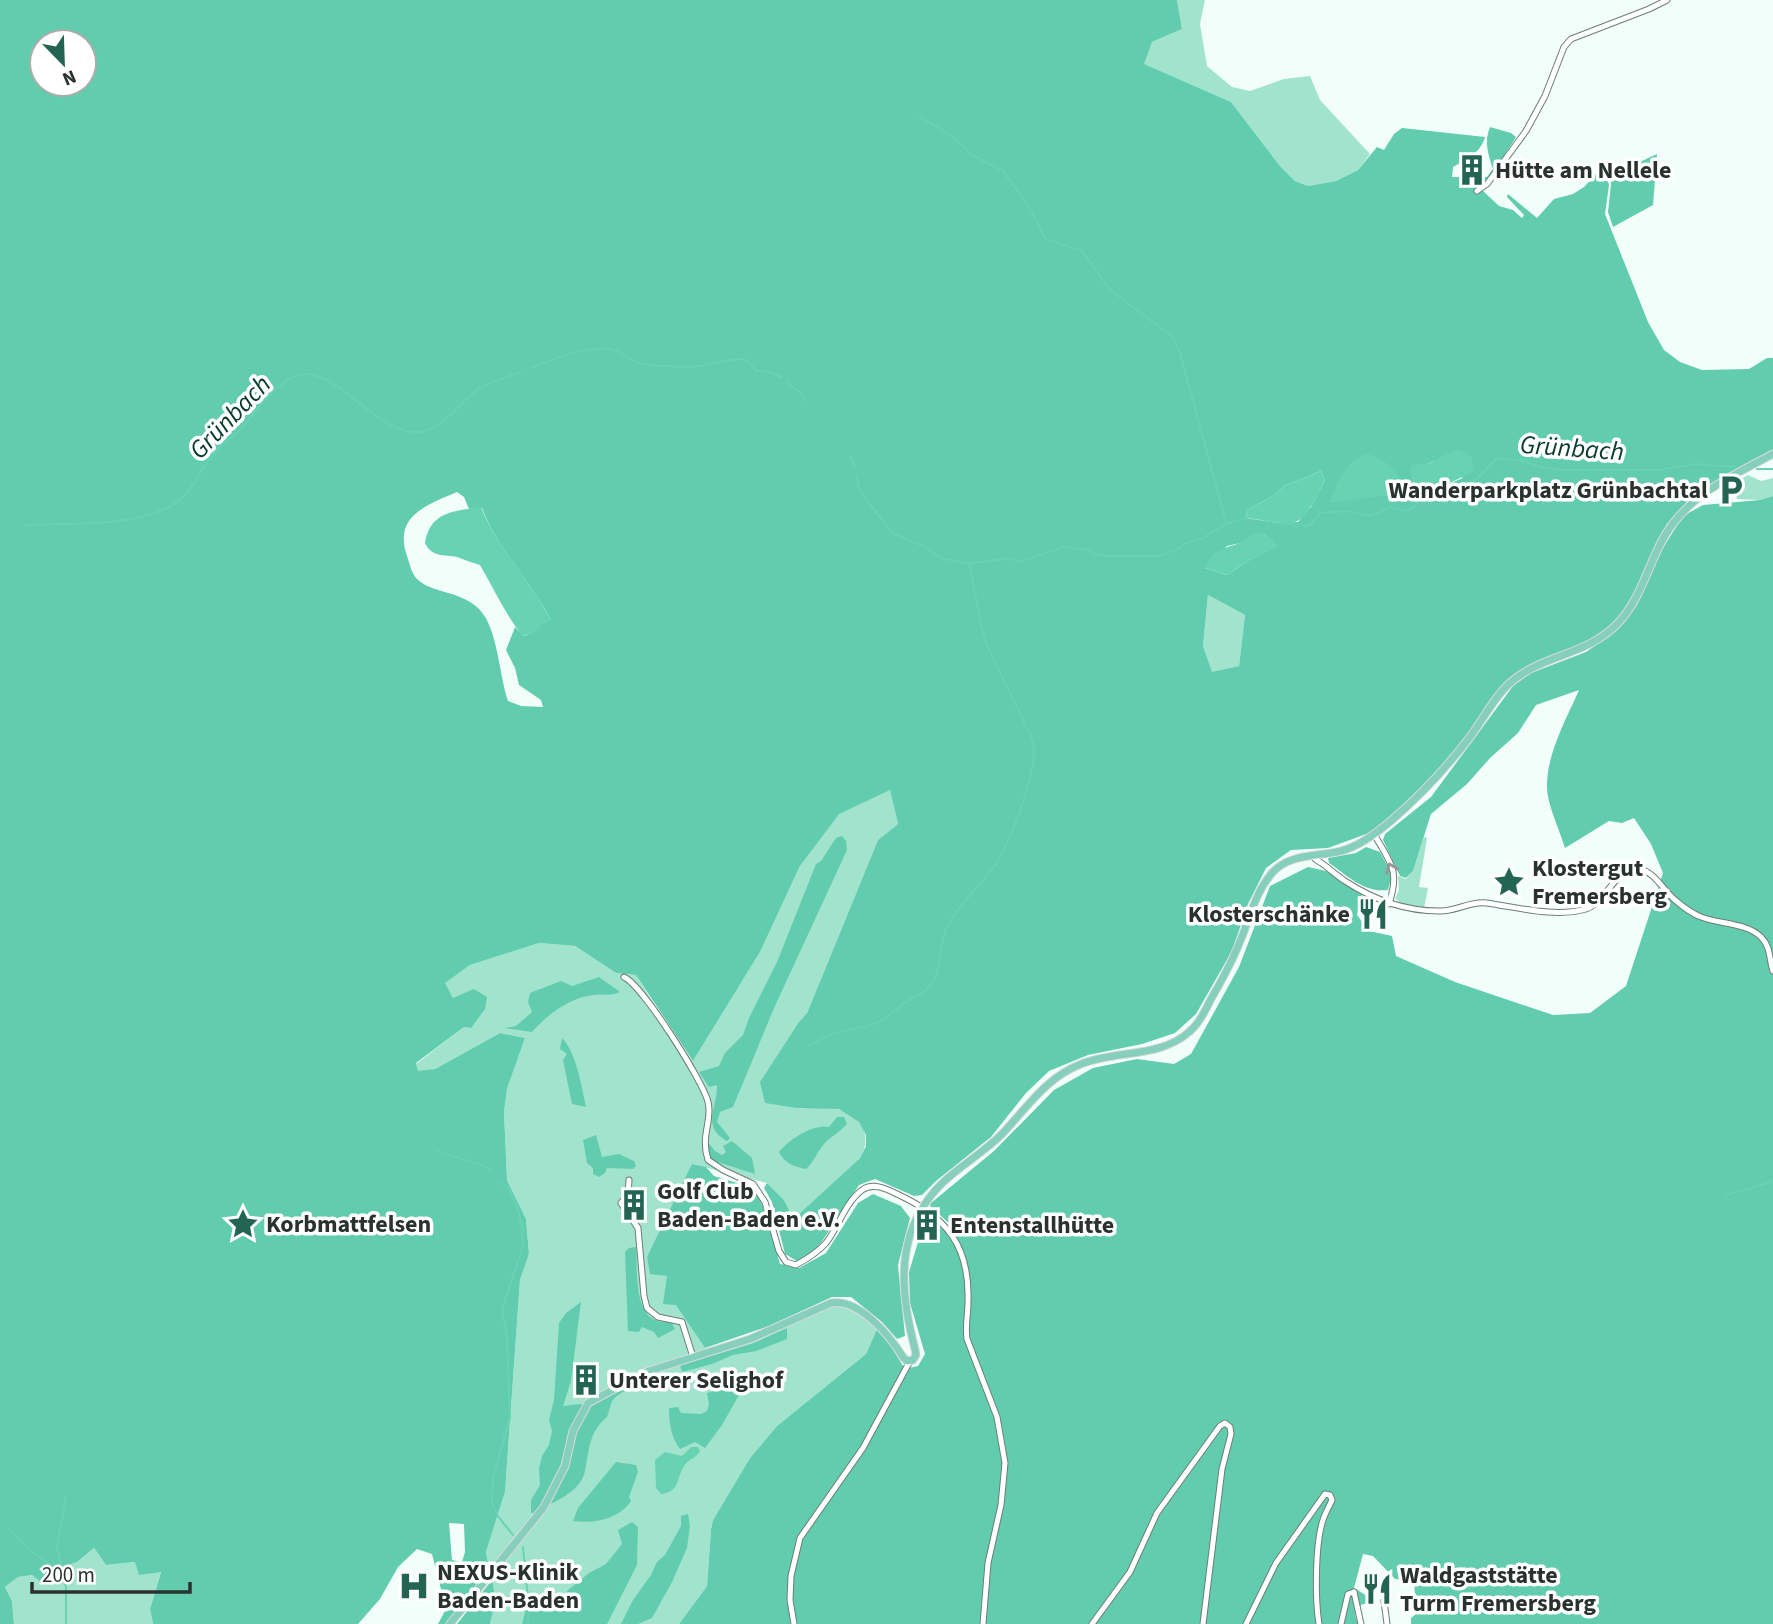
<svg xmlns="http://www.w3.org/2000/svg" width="1773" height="1624" viewBox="0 0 1773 1624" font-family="'Source Sans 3',sans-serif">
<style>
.green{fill:#a2e3cd}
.forest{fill:#62cdae;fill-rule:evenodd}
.water{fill:#68d3b3}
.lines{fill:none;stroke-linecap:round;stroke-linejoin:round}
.stream{stroke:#68d3b3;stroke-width:2}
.minor-casing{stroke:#6c7d77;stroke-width:7}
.major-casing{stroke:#d9dada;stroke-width:9}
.minor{stroke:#fff;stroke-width:5}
.major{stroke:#86cfbc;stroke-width:7}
.oneway{stroke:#949897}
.labels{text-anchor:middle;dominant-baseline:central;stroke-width:7;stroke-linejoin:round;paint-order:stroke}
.poi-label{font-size:24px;font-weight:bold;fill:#2a322f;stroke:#fff;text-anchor:start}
.water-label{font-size:26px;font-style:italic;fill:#093b2f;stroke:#fff}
</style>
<rect width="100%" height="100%" fill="#f2fefa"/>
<g class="green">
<path d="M 1177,0 L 1205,0 L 1200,24 L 1207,66 L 1232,87 L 1250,91 L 1284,79 L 1310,76 L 1320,100 L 1370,154 L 1358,170 L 1336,181 L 1308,186 L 1295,181 L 1280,166 L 1231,102 L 1143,64 L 1152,42 L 1182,29 Z"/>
<path d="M 1748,475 L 1761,481 L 1773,478 L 1773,496 L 1760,500 L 1737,499 L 1734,483 Z"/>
<path d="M 1208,595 L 1245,615 L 1239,666 L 1212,673 L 1203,646 Z"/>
<path d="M 890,789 L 898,824 L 878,840 L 807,1013 L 799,1022 L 797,1108 C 809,1109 829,1106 841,1110 C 864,1119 872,1137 860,1158 L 800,1213 L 791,1215 L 784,1200 L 767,1183 L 692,1164 L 668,1276 L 676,1304 L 705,1348 L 705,1356 L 778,1331 L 833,1306 C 850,1306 864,1318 877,1329 L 866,1354 L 777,1426 L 750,1458 L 713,1520 L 711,1529 L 707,1586 L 679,1624 L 490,1624 L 496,1600 L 486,1552 L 505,1492 L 520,1280 L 529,1254 L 526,1219 L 507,1180 L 504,1112 L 507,1089 L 525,1038 L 500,1033 L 435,1069 L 418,1072 L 416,1064 L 464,1027 L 471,1028 L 444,983 L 470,965 L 539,943 L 575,946 L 616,973 L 636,975 L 677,1040 L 693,1061 L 760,952 L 800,866 L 839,813 Z"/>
<path d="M 1424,837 L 1427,838 L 1419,887 L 1428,888 L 1424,908 L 1398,905 L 1399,901 L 1395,899 L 1399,890 L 1398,876 L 1406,879 L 1413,871 Z"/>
<path d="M 94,1548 L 106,1565 L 135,1562 L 161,1571 L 150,1609 L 153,1624 L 14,1624 L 12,1601 L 5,1587 L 18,1577 L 32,1575 L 42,1583 L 54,1570 L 77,1562 Z"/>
</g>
<g class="forest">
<path d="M 0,0 L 1177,0 L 1182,29 L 1152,42 L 1144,64 L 1231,102 L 1280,166 L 1295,181 L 1308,186 L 1336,181 L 1358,170 L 1377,147 L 1384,150 L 1394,134 L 1402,128 L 1485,137 C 1481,153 1465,160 1453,167 L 1452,177 L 1487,177 L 1493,169 C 1488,154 1484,142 1490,127 L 1511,133 L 1516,137 L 1482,190 L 1499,206 L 1513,210 L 1522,218 L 1524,215 L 1507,197 L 1508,194 L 1537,218 L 1554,199 L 1573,194 L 1584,187 L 1601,169 L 1606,175 L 1609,185 L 1605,214 L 1648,322 L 1664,350 L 1680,362 L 1702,370 L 1749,369 L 1767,358 L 1773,358 L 1773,450 L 1704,488 L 1685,504 L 1667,524 L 1656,543 L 1632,600 L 1616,621 L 1596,637 L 1526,668 L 1507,680 L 1465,739 L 1436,773 L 1392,816 L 1369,833 L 1328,848 L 1291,850 L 1266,868 L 1248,904 L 1232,951 L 1196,1014 L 1175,1033 L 1142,1044 L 1088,1055 L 1049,1071 L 1026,1093 L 991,1137 L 936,1181 L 922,1195 L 914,1196 L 875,1179 L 859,1185 L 821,1243 L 808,1256 L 797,1261 L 785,1254 L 772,1202 L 764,1188 L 767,1183 L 784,1200 L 791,1214 L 800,1213 L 860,1158 L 866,1146 L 866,1135 L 859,1122 L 839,1109 L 797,1108 L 765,1103 L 760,1082 L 799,1022 L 807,1013 L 878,840 L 898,824 L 890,790 L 839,814 L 800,866 L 760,952 L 693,1061 L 636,975 L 616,973 L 575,946 L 539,943 L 470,965 L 445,983 L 453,998 L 474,989 L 487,997 L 485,1009 L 471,1028 L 464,1027 L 416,1063 L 418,1071 L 435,1069 L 500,1033 L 525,1038 L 507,1089 L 504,1112 L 507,1180 L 526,1219 L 529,1254 L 520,1280 L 505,1492 L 486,1552 L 489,1568 L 449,1624 L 438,1624 L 446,1609 L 432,1554 L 417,1549 L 398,1567 L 380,1599 L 358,1624 L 153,1624 L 150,1609 L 161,1572 L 139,1575 L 135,1562 L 106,1565 L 94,1548 L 77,1562 L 54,1570 L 42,1583 L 32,1575 L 18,1577 L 5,1587 L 12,1601 L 14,1624 L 0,1624 ZM 42,42 L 84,42 L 84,84 L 42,84 ZM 1434,461 L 1463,478 L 1434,490 L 1412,465 L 1423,466 ZM 1321,471 L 1325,480 L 1311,507 L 1298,522 L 1278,523 L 1246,518 L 1247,510 L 1273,496 L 1284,486 ZM 457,492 L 464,497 L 469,509 L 482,508 C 498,550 530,580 551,620 L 543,621 L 535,631 L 524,636 L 515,627 L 506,650 L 515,668 L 519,685 L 541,700 L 543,707 L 521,706 L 508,701 C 499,675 498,628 479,609 C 460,590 432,594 417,579 C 412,574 410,565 408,559 C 392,517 424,506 457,492 ZM 1258,533 L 1265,535 L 1277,546 L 1249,560 L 1227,575 L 1205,568 L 1227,546 L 1240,543 ZM 1208,595 L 1245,615 L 1239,666 L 1212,672 L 1203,646 ZM 449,1523 L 464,1524 L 465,1552 L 462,1562 L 452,1560 Z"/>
<path d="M 1657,154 L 1653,205 L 1613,227 L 1608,212 L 1612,175 Z"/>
<path d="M 1773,496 L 1773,1624 L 1411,1624 L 1411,1618 L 1416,1614 L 1414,1580 L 1395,1579 L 1373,1556 L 1363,1554 L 1354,1588 L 1367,1596 L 1369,1602 L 1361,1605 L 1355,1615 L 1358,1624 L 679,1624 L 707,1586 L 711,1529 L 713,1520 L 750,1458 L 777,1426 L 866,1354 L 877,1329 L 886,1338 L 905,1369 L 918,1366 L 925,1354 L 910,1303 L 909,1272 L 922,1229 L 928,1228 L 934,1223 L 947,1232 L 953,1227 L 930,1206 L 931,1203 L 994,1151 L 1054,1090 L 1093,1068 L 1137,1059 L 1174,1064 L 1191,1054 L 1239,967 L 1270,886 L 1308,867 L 1326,871 L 1362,895 L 1357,915 L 1369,931 L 1392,936 L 1396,956 L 1455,982 L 1553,1015 L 1590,1013 L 1626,986 L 1663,873 L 1651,844 L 1634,818 L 1622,823 L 1609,821 L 1565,848 C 1560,831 1548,806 1547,789 C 1546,754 1566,720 1579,690 L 1536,705 L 1518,733 L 1490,758 L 1467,784 L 1431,814 L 1413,871 L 1406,878 L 1400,876 L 1383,840 L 1385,834 L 1431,797 L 1513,686 L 1531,673 L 1586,652 L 1616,631 L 1637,605 L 1661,551 L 1683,516 L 1703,505 L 1760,500 Z"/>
<path d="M 842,836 L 846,841 L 847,850 L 774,1008 L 733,1107 L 720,1112 L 717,1122 L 730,1138 L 727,1141 C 700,1126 718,1107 717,1085 L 709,1087 L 699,1072 L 719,1066 L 725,1053 L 743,1035 L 749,1018 L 777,962 L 816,864 L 821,861 L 836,838 Z"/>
<path d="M 1366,847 L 1380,852 L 1392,875 L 1388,890 C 1364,893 1348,876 1329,863 L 1328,858 L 1356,853 Z"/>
<path d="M 599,977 L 620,992 C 608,997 605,993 593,995 C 569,998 548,1014 532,1032 L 505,1028 L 516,1026 L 532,1012 L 528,1002 L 530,993 L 561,981 L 572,986 Z"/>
<path d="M 562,1038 C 576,1052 582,1087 586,1107 L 572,1104 L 563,1060 L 567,1054 L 560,1049 Z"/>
<path d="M 837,1117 L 844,1117 L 847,1124 C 840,1132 830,1137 824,1144 C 817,1152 814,1162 806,1169 C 795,1167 784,1163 779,1152 C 788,1140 814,1123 829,1127 Z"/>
<path d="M 596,1135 L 602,1157 L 619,1154 L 634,1161 L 636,1166 L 633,1169 L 607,1168 L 605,1173 L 599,1177 L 593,1174 L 593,1168 L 587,1163 L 583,1140 Z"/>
<path d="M 732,1141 L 752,1158 L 755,1174 L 711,1160 L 706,1147 L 708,1142 L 715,1151 L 722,1155 L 726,1152 L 723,1146 Z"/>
<path d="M 692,1164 L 706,1167 L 714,1176 L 754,1188 L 763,1207 L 780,1264 L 799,1268 L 826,1253 L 858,1203 L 873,1194 L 901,1206 L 910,1218 L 898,1265 L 905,1336 L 897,1339 L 882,1322 L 851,1297 L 832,1297 L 769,1326 L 705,1348 L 676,1305 L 663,1304 L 667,1276 L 650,1274 L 647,1257 Z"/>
<path d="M 636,1247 C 638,1274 632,1327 671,1322 L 675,1329 L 658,1338 L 654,1332 L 642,1327 L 639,1332 L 628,1331 L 625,1252 L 629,1248 Z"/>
<path d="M 581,1302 L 571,1381 L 563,1406 L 581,1404 L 584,1406 C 571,1444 559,1483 535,1516 L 531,1512 L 531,1500 L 540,1485 L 539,1469 L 542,1456 L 549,1445 L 552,1431 L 549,1420 L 554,1400 L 559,1323 L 566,1313 Z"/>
<path d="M 787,1328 L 787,1339 L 756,1351 L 733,1355 L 712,1364 L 682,1372 L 680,1365 L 754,1343 Z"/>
<path d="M 746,1376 L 751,1382 L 743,1388 L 722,1425 L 705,1448 L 695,1442 L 680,1449 C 671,1437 669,1423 669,1408 L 678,1407 L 681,1413 L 701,1414 L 707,1411 L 709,1404 L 707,1393 L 725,1388 L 735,1380 Z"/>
<path d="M 624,1383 L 627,1390 C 609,1399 613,1400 607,1417 C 589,1431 589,1451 585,1471 C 582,1489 558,1501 544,1507 L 565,1466 L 573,1431 L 588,1403 Z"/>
<path d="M 616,1462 L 636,1465 L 638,1472 L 629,1497 L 631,1501 C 619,1519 594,1524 573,1521 L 578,1508 Z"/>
<path d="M 688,1514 L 690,1526 L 687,1548 L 672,1582 L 652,1618 L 638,1624 L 621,1624 L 633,1600 L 651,1575 L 657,1562 L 665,1555 L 681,1526 L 681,1516 Z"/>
<path d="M 632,1522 L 638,1527 L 637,1565 L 607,1624 L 522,1624 L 531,1591 L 556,1607 L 568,1590 L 589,1573 L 606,1564 L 622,1544 L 618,1530 Z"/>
<path d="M 492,1580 L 496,1600 L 490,1624 L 457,1624 Z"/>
</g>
<g class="water">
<path d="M 1455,450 L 1461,451 L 1472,458 L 1473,470 L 1469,474 L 1434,490 L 1421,491 C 1412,483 1409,477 1412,465 L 1428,464 Z"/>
<path d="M 1368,454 C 1388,460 1400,473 1404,493 L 1329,503 C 1338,483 1345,459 1368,454 Z"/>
<path d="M 1321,471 L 1325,480 C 1316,496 1307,525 1285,524 C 1272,523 1259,519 1246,518 L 1247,510 L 1273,496 L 1284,486 Z"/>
<path d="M 481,507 C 498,549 530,580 551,620 L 546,624 L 543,622 L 536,631 L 523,636 C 506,616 494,589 480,565 C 473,563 465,560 457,557 C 444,554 432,558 425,543 C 430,511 455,511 481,507 Z"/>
<path d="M 1258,532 L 1265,535 L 1278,546 L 1249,560 L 1227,575 L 1205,568 C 1211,552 1221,549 1237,544 C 1244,541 1250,535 1258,532 Z"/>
<path d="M 691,1447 L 698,1447 L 700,1451 C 696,1459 688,1459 684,1466 C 676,1479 680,1492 661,1494 L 656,1488 L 655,1460 L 665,1452 L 682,1456 Z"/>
</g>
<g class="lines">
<g class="stream">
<path d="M 919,116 L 956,139 L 972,155 L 1003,171 L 1025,201 L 1046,239 L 1082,251 L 1110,290 L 1173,337 L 1180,353 L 1226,522"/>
<path d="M 531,368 C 554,359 583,346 609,349 C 621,350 627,359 637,362 C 651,367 670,366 685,367 C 706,367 724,359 744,359 L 757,371 L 771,372 L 781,377"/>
<path d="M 787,383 L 802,394 L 805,401"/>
<path d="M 850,456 L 855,466"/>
<path d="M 1757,469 L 1773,469"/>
<path d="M 857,475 L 858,487 L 863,495 L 892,533 L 923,546 L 941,558 L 969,564 L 1010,558 L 1019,562 L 1064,547 L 1088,550 L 1093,554 L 1106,556 L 1159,556 L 1180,548 L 1183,544 L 1201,539 L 1226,524 L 1247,518"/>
<path d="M 1277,523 L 1291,524 L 1297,528"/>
<path d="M 26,525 C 70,523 140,528 177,502 C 194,489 199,471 212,456 C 221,445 233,437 243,427 C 258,409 274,384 296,376 C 334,362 373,433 417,432 C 442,432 459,402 477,390 C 489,382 507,377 521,372"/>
<path d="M 1304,527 L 1311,524 L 1320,513 L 1347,511 L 1371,516 L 1389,507 L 1406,511 L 1413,508 L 1420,500 L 1441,495 L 1478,478 L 1496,459 L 1520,460 L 1541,467 L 1565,470 L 1658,470 L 1695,464 L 1735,467"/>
<path d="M 808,1046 C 833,1031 840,1032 867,1026 C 882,1023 892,1013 903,1004 C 910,999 919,996 926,990 C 944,975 937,947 947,927 C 959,904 978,888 993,868 C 1009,847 1035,776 1034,749 C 1033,736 1025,725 1020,714 C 1010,692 998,670 988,647 C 977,620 977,594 969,565"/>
<path d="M 435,1149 C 453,1159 475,1160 492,1170"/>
<path d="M 501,1183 L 509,1188 L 518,1210 L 522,1226 L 523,1246 L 502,1309 L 507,1338 L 510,1417 L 493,1478 L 492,1502 L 497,1515 L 513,1535"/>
<path d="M 1726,1195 L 1768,1183 L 1772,1180"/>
<path d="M 66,1497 L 57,1545 L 66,1588 L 66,1624"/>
<path d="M 9,1529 L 27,1548 L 62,1573"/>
<path d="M 523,1547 L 529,1609 L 528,1624"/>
</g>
<defs>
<g id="minor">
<path d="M 1477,191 L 1487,184 L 1526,131 L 1545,96 L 1564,47 L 1571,39 L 1649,9 L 1667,0"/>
<path d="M 1374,834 C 1391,864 1400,870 1389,904"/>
<path d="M 1313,855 L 1315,859 C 1326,865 1334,874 1345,881 C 1374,900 1404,911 1439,911 C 1455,912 1470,901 1486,903 C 1517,907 1555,918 1586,909 C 1607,902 1615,867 1639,869 C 1654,871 1664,891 1675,900 C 1682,906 1693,914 1701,917 C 1719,924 1747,923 1761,937 C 1771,947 1769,959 1773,971"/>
<path d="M 624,977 C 643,986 703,1081 708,1102 C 713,1120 700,1135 708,1160 L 723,1170 L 753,1184 L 765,1202 L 779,1251 L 786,1262 L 796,1265 C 807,1259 817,1253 826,1243 C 839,1226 845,1203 862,1190 C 873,1182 887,1189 897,1194 C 947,1217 970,1246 968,1302 C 968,1315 965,1326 967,1339 L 997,1417 L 1005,1463 L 1001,1505 L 988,1563 L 983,1624"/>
<path d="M 629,1180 L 628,1195 L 621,1203 L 638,1228 L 644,1296 L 647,1308 L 658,1317 L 682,1322 L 693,1357"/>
<path d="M 1354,1592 L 1361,1624"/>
<path d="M 1384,1601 L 1387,1624"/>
<path d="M 794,1624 L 790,1600 L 791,1576 L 800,1538 L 863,1448 L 910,1361"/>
<path d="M 1092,1624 L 1130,1572 L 1157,1513 L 1220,1426 L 1225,1423 L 1230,1427 L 1231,1434 L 1222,1469 L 1203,1624"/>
<path d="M 1246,1624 L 1276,1563 L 1325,1494 L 1330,1495 L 1332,1500 C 1329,1507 1325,1513 1323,1520 C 1315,1544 1315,1599 1319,1624"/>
<path d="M 1341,1624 L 1348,1594 L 1354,1592"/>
</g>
<path id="major" d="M 450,1624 L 544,1507 L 565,1466 L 573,1431 L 588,1403 L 646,1372 L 750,1339 L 831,1303 C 859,1298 890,1336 903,1357 L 907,1361 L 913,1360 L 916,1355 L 915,1349 C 902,1300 895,1245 927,1201 C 946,1173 978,1158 1002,1134 C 1027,1108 1045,1078 1081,1064 C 1116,1050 1160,1058 1189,1032 C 1199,1024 1205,1011 1211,999 C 1222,980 1233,960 1241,939 C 1251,915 1255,893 1272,873 C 1290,853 1317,857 1341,851 C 1360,846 1377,833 1392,820 C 1421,795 1447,767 1470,737 C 1483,720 1494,697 1510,683 C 1542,654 1589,656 1620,621 C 1641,597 1648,566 1663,539 C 1687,495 1731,477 1773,454"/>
</defs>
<use href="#minor" class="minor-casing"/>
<use href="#major" class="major-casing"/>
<use href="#minor" class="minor"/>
<use href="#major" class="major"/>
</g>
<defs><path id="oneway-chevron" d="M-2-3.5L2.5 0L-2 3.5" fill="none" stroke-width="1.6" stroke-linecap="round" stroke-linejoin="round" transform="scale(1.75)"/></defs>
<use class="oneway" href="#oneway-chevron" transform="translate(1391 868) rotate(-112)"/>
<defs>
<symbol id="building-bare" viewBox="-9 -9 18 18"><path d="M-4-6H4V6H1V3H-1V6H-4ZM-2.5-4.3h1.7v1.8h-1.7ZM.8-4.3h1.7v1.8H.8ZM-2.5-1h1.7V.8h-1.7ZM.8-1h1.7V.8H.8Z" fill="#236452" stroke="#fff" stroke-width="2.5" paint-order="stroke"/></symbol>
<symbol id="parking-bare" viewBox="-9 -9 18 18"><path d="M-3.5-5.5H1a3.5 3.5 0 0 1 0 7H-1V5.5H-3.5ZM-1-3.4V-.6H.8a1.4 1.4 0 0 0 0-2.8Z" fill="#236452" stroke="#fff" stroke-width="2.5" paint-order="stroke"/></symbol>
<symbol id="sight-bare" viewBox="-9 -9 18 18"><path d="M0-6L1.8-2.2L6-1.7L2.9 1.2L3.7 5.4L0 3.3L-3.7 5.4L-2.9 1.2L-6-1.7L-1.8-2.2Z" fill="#236452" stroke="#fff" stroke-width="2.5" paint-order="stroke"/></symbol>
<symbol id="restaurant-bare" viewBox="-9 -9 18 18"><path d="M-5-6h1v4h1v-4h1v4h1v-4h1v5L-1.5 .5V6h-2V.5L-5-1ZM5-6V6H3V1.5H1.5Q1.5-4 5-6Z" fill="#236452" stroke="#fff" stroke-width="2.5" paint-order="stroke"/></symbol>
<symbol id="hospital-bare" viewBox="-9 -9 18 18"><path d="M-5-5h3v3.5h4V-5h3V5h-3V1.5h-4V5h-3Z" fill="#236452" stroke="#fff" stroke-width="2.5" paint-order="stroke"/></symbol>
</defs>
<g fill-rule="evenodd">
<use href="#building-bare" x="1450" y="148" width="44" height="44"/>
<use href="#parking-bare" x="1709" y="468" width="44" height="44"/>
<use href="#sight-bare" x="1487" y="860" width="44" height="44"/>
<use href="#restaurant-bare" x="1351" y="892" width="44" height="44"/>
<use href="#building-bare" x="612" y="1183" width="44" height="44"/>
<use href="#sight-bare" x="221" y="1202" width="44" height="44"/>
<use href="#building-bare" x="905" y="1203" width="44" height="44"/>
<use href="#building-bare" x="564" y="1358" width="44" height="44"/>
<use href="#hospital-bare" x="392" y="1564" width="44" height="44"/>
<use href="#restaurant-bare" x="1355" y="1567" width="44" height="44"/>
</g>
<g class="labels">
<g class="poi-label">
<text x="1495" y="170">Hütte am Nellele</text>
<text x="1708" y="490" text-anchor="end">Wanderparkplatz Grünbachtal</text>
<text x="1532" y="868">Klostergut<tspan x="1532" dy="28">Fremersberg</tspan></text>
<text x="1350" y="914" text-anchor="end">Klosterschänke</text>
<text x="657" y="1191">Golf Club<tspan x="657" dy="28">Baden-Baden e.V.</tspan></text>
<text x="266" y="1224">Korbmattfelsen</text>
<text x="950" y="1225">Entenstallhütte</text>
<text x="609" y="1380">Unterer Selighof</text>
<text x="437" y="1572">NEXUS-Klinik<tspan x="437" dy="28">Baden-Baden</tspan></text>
<text x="1400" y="1575">Waldgaststätte<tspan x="1400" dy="28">Turm Fremersberg</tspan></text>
</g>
<g class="water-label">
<text transform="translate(230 417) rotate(-46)">Grünbach</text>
<text transform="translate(1572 448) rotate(4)">Grünbach</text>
</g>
</g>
<g transform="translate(63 63) rotate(157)"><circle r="33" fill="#ffffff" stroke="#aaadac" stroke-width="2"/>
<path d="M0-5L12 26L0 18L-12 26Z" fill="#236452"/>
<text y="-10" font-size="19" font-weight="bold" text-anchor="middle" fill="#2a322f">N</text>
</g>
<path d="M32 1582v10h158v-10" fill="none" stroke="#2a322f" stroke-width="3.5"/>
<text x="42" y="1582" font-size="21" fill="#2a322f" stroke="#ffffff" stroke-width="5" paint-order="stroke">200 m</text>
</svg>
